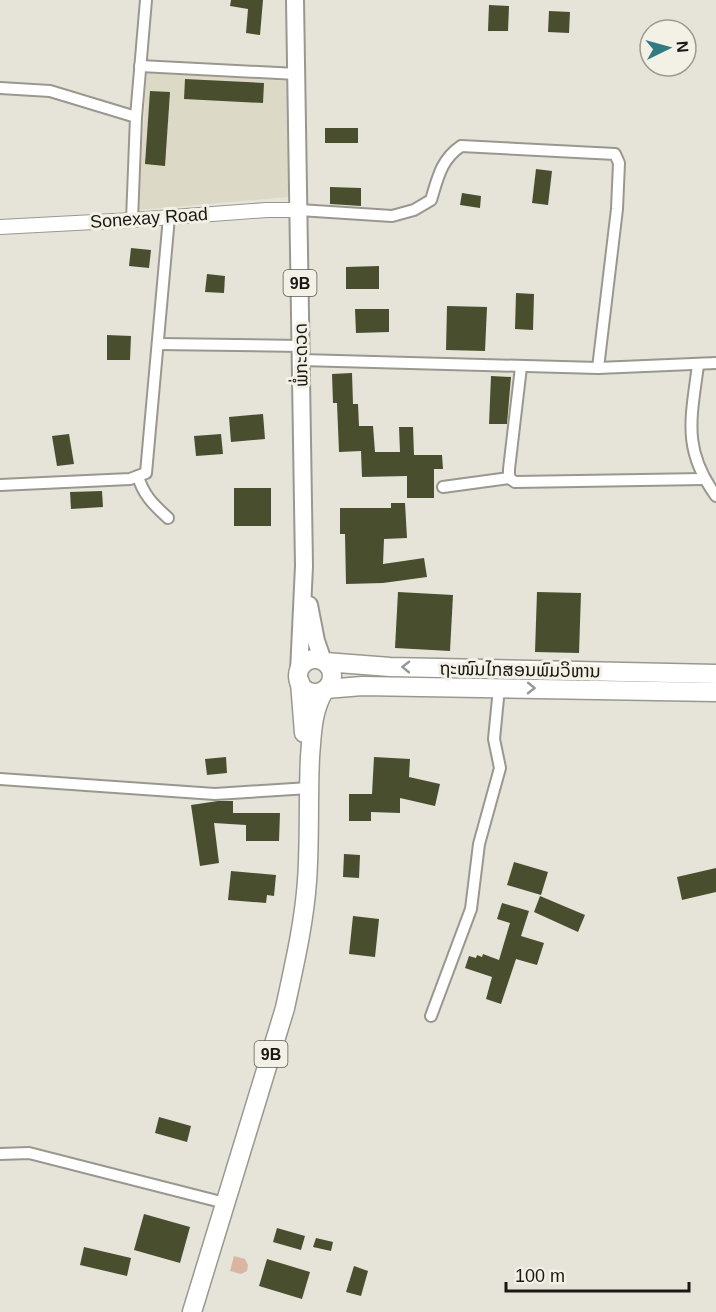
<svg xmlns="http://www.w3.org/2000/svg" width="716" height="1312" viewBox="0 0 716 1312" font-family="Arial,'Noto Sans Lao',sans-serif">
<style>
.built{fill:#ddd9c7}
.green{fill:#dab5a2}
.building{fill:#494f2e}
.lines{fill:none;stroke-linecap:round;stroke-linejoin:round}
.minor-casing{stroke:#9a988e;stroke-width:14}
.tertiary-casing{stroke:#9a988e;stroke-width:16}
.primary-casing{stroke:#9a988e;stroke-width:20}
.trunk-casing{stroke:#9a988e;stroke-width:21}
.minor{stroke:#fff;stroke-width:10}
.tertiary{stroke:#fff;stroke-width:14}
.primary{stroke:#fff;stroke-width:16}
.trunk{stroke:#fff;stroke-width:18}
.oneway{stroke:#989795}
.labels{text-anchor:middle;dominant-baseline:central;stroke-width:6;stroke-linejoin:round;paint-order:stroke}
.shield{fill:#f3f1e6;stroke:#5a5953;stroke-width:1.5}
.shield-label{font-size:16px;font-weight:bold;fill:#191814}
.street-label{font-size:18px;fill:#191814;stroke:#f3f1e6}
</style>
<rect width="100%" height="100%" fill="#e6e3d9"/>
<path class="built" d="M 147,73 L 289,81 L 289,197 L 138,210 Z"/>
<path class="green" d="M 234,1256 L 245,1259 L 248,1265 L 247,1271 L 241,1274 L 230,1271 Z"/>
<g class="building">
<path d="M 231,0 L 263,0 L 260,35 L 246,33 L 248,9 L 230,6 Z"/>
<path d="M 489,5 L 509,6 L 508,31 L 488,31 Z"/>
<path d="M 549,11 L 570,12 L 569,33 L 548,32 Z"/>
<path d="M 185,79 L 264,83 L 263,103 L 184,99 Z"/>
<path d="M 150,91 L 170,92 L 165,166 L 145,164 Z"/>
<rect x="325" y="128" width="33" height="15"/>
<path d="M 536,169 L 552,171 L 548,205 L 532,203 Z"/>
<path d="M 330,187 L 361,188 L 361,206 L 330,204 Z"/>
<path d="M 462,193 L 481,196 L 480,208 L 460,205 Z"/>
<path d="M 131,248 L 151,250 L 149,268 L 129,266 Z"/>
<path d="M 379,266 L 379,289 L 346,289 L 346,267 Z"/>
<path d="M 207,274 L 225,276 L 224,293 L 205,292 Z"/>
<path d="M 516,293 L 534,294 L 533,330 L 515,329 Z"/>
<path d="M 447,306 L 487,307 L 485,351 L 446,350 Z"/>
<path d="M 355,309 L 389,309 L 389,332 L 356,333 Z"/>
<path d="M 107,335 L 131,336 L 130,360 L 107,360 Z"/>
<path d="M 352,373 L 353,404 L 358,404 L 359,426 L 373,426 L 375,452 L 400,452 L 399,427 L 413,427 L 414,455 L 442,455 L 443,469 L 434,469 L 434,498 L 407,498 L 407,476 L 362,477 L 361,451 L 339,452 L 337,403 L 333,403 L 332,374 Z"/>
<path d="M 491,376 L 511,377 L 507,424 L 489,424 Z"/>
<path d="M 263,414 L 265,439 L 231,442 L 229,417 Z"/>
<path d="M 69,434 L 74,464 L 57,466 L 52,436 Z"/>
<path d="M 221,434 L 223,454 L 196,456 L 194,436 Z"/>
<rect x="234" y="488" width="37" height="38"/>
<path d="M 102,491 L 103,507 L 71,509 L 70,492 Z"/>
<path d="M 391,503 L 405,503 L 407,538 L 384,539 L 383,564 L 424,558 L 427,577 L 383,583 L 346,584 L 345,534 L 340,534 L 340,508 L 391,508 Z"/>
<path d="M 398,592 L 453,595 L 450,651 L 395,648 Z"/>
<path d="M 537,592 L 581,593 L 579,653 L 535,652 Z"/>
<path d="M 226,757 L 227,773 L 207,775 L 205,759 Z"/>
<path d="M 374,757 L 410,759 L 409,777 L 440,784 L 435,806 L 400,798 L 400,813 L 371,812 L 371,821 L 349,821 L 349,794 L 372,794 Z"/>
<path d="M 218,801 L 233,801 L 233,813 L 280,813 L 279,841 L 246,841 L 246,825 L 214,823 L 219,863 L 200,866 L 191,805 Z"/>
<path d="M 344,854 L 360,855 L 359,878 L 343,877 Z"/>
<path d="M 514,862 L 548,872 L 541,895 L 507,885 Z"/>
<path d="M 716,868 L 716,892 L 682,900 L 677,877 Z"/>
<path d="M 231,871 L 276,875 L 274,896 L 267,895 L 266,903 L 228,900 Z"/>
<path d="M 540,896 L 585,915 L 578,932 L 534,912 Z"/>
<path d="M 502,903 L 529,911 L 521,936 L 544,943 L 537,965 L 516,959 L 501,1004 L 486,999 L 492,977 L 465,968 L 469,956 L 476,958 L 477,955 L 482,957 L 483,954 L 499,960 L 510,923 L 497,919 Z"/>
<path d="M 353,916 L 379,919 L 375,957 L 349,954 Z"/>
<path d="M 159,1117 L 191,1126 L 187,1142 L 155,1133 Z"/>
<path d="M 144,1214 L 190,1227 L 180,1263 L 134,1250 Z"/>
<path d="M 277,1228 L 305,1236 L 301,1250 L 273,1242 Z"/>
<path d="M 316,1238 L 333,1242 L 331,1251 L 313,1247 Z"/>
<path d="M 84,1247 L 131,1258 L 127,1276 L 80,1265 Z"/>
<path d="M 267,1259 L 310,1272 L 302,1299 L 259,1286 Z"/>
<path d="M 354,1266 L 368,1271 L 361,1296 L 346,1292 Z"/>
</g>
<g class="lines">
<defs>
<g id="minor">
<path d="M 140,66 L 297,74"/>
<path d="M 0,88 L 50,91 L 136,117"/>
<path d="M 299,210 L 392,216 L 414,210 L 431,200 C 438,177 441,160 461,146 L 615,154 L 619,163 L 617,209 L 598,368"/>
<path d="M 132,220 L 136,117 L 146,0"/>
<path d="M 158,344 L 301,346"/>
<path d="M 301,360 L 598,368 L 716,363"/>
<path d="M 698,365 C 691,419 682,449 716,496"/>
<path d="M 521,367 L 509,469 L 509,478 L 515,482 L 704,479"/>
<path d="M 138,476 C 143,495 154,505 168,518"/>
<path d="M 0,485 L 130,479 L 146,473 L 169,217"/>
<path d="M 443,487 L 509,478"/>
<path d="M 0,779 L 215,794 L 309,788"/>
<path d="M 431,1016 L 471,909 L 479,844 L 500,768 L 494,739 L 499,688"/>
<path d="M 0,1154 L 29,1153 L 225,1203"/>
</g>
<path id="tertiary" d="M 0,227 L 132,220 L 266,210 L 299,210"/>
<g id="primary">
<path d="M 295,0 L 304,566 L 299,672"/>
<path d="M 309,605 L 316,641 L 323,661"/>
</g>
<g id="trunk">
<circle cx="315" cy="676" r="17"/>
<path d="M 325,662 L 390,667 L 716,674"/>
<path d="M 300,682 L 304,733"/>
<path d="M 326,689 L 362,686 L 716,692"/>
<path d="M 192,1312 L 285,1008 C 294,966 304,924 307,881 C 310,840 308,798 310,757 C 312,733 312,711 324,691"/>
</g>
</defs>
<use href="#minor" class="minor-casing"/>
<use href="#tertiary" class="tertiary-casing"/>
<use href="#primary" class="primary-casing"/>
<use href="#trunk" class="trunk-casing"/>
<use href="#minor" class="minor"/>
<use href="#tertiary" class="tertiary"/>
<use href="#primary" class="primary"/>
<use href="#trunk" class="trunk"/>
</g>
<defs><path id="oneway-chevron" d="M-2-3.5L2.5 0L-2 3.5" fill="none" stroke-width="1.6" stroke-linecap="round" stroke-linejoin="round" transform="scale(1.5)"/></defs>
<g class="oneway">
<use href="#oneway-chevron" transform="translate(406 667) rotate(-179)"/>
<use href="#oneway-chevron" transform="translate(531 688) rotate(1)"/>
</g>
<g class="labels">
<g class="shield">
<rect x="283.5" y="270" width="33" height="26" rx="4.5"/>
<rect x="254.5" y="1041" width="33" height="26" rx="4.5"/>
</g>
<g class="shield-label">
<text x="300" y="283">9B</text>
<text x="271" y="1054">9B</text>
</g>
<g class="street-label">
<text transform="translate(149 218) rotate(-4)">Sonexay Road</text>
<text transform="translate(301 355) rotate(-91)">ພໍ່ກະດວດ</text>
<text transform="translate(520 670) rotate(1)">ຖະໜົນໄກສອນພົມວິຫານ</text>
</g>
</g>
<g transform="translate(668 48) rotate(85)"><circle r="28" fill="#f3f1e6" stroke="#9c9a92" stroke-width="1.5"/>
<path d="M0-4.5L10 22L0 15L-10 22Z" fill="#327a84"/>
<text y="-9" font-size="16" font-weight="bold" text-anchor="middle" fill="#191814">N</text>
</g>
<path d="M506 1282v9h183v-9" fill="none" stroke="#191814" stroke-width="3"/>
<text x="515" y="1282" font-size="18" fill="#191814" stroke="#f3f1e6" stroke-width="4.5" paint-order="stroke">100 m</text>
</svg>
